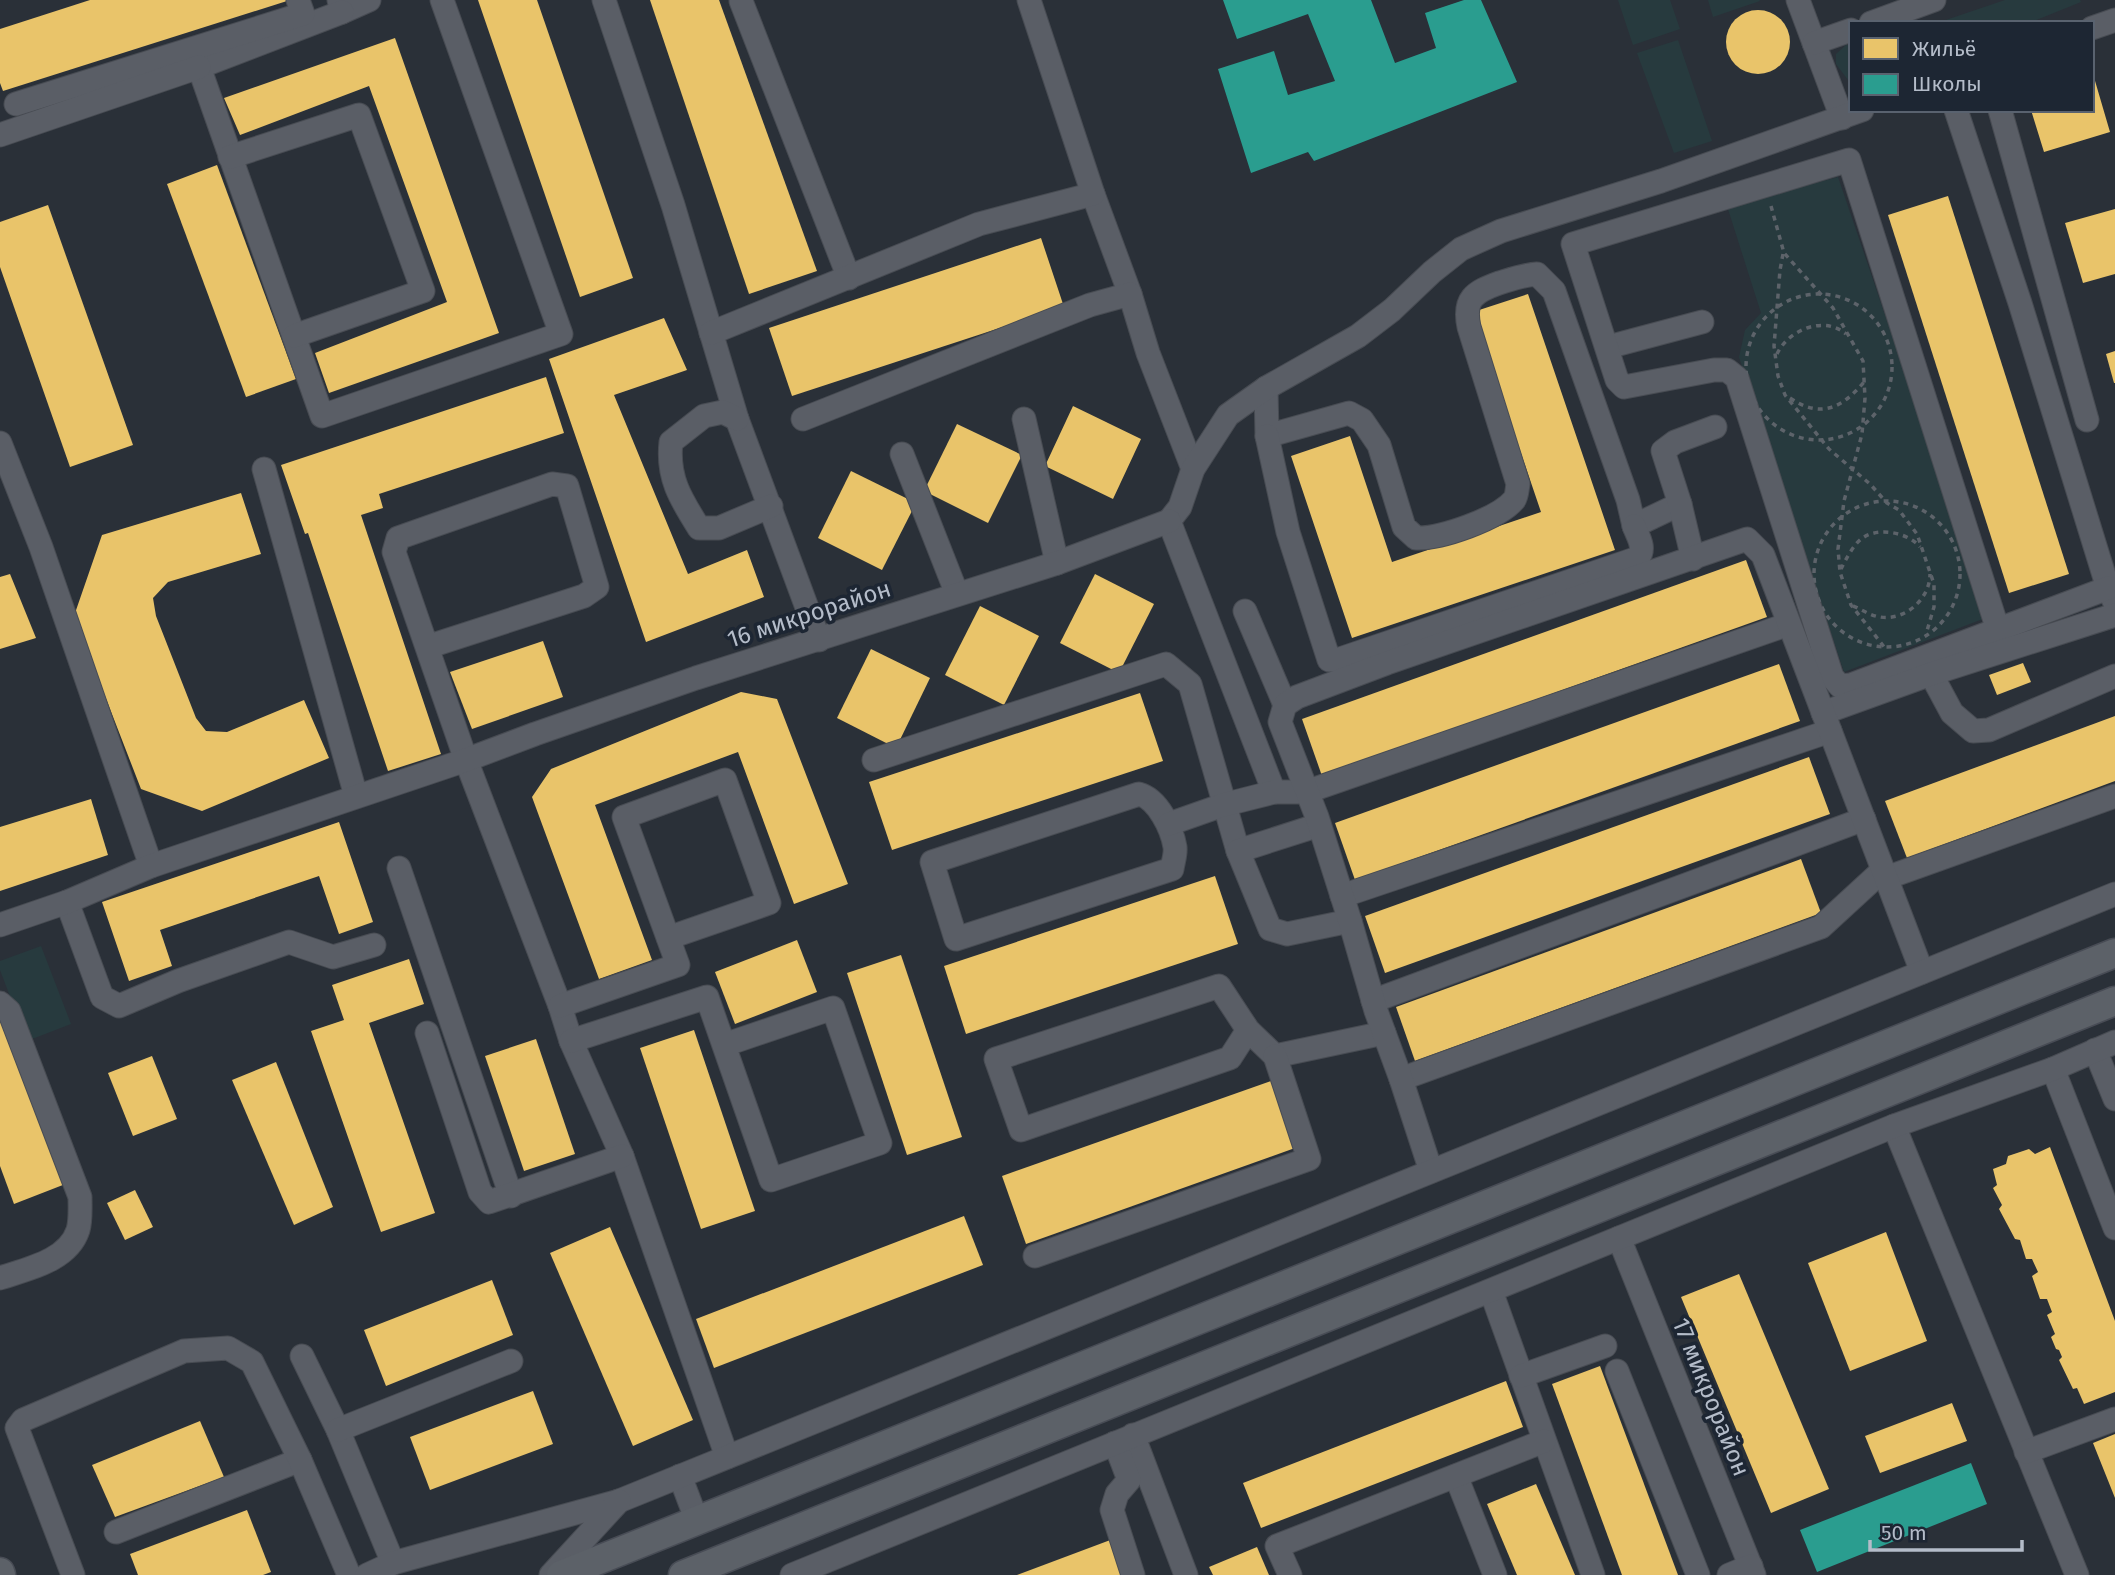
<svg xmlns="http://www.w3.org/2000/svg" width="2115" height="1575" viewBox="0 0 2115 1575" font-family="'Fira Sans',sans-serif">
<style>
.green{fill:#273a3e}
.homes{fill:#e9c46a}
.schools{fill:#2a9d8f}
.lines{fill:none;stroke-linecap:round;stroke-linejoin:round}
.minor-casing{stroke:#484c53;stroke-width:25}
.major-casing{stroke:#484c55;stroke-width:31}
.path{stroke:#5d636a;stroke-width:3.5;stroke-dasharray:5 5;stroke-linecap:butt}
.minor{stroke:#5a5e66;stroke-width:23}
.major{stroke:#5c6168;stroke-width:28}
.labels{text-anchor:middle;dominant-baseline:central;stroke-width:7;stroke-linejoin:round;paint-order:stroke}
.street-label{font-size:24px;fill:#b4bcc9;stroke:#1d2633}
</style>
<rect width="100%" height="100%" fill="#2a3038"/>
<g class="green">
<path d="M 1618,0 L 1670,0 L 1680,29 L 1633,45 Z"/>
<path d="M 1708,0 L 1759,0 L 1760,1 L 1713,17 Z"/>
<path d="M 2005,0 L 2080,0 L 2081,2 L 2029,23 L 1937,23 Z"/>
<path d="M 1678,40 L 1712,141 L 1674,153 L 1637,53 Z"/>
<path d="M 1846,45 L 1851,45 L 1851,84 L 1836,64 L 1836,54 Z"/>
<path d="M 1838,177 L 1988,617 L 1844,672 L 1739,357 L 1745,330 L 1761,313 L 1727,206 Z"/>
<path d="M 41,946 L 71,1024 L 27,1041 L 0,970 L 0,961 Z"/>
</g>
<g class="homes">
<path d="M 90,0 L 287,0 L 287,1 L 3,91 L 0,83 L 0,29 Z"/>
<path d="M 478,0 L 537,0 L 633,278 L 580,297 Z"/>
<path d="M 650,0 L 719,0 L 817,271 L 749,294 Z"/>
<circle cx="1758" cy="42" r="32"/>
<path d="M 395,38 L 499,333 L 329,393 L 315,353 L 447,302 L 369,86 L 240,135 L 224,98 Z"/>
<path d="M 2093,74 L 2110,132 L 2044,152 L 2031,110 L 2092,110 Z"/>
<path d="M 217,165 L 296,379 L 246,397 L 167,184 Z"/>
<path d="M 1948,196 L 2069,574 L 2009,593 L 1888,215 Z"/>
<path d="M 48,205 L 133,445 L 70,467 L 0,267 L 0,222 Z"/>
<path d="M 2115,209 L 2115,274 L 2083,283 L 2065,223 Z"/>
<path d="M 1041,238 L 1064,307 L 792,396 L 769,328 Z"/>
<path d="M 1528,294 L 1615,550 L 1352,638 L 1291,456 L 1350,436 L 1392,562 L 1541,512 L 1473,312 Z"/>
<path d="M 664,318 L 687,370 L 614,395 L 688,574 L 747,550 L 764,597 L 646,642 L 549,359 Z"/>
<path d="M 2115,351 L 2115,383 L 2114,383 L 2106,354 Z"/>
<path d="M 546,377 L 564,433 L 379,494 L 383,508 L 361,515 L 441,754 L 388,771 L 308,533 L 305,534 L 281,465 Z"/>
<path d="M 1073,406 L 1141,439 L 1113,499 L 1045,466 Z"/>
<path d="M 957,424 L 1022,455 L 988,523 L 924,491 Z"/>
<path d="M 851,471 L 916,503 L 882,570 L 818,538 Z"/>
<path d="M 241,493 L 261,554 L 168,582 L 153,598 L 156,616 L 196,718 L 206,731 L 227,732 L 304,700 L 329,758 L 202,811 L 141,789 L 74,616 L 102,535 Z"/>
<path d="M 1746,560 L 1767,617 L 1322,776 L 1302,719 Z"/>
<path d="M 10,574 L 36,638 L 0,649 L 0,577 Z"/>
<path d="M 1095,574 L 1154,604 L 1119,673 L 1060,643 Z"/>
<path d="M 980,606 L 1039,636 L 1004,705 L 945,675 Z"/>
<path d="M 543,641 L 563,697 L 472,729 L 450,672 Z"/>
<path d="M 871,649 L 930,678 L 896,748 L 837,718 Z"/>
<path d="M 2023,663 L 2031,682 L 1997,695 L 1989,675 Z"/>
<path d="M 1779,664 L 1800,721 L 1355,880 L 1335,823 Z"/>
<path d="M 741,692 L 777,699 L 848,884 L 794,904 L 738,752 L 595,805 L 652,960 L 599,979 L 532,797 L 551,769 Z"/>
<path d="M 1140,693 L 1163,761 L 892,850 L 869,782 Z"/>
<path d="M 2115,716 L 2115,781 L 1907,858 L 1885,801 Z"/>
<path d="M 1809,757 L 1830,814 L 1385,973 L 1365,916 Z"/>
<path d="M 91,799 L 108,855 L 0,891 L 0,827 Z"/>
<path d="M 339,822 L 373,922 L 339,934 L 319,876 L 160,930 L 172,966 L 129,981 L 102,902 Z"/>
<path d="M 1801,859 L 1821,913 L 1415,1061 L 1396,1007 Z"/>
<path d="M 1215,876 L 1238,944 L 966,1034 L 944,966 Z"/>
<path d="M 797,940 L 817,992 L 735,1024 L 715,972 Z"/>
<path d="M 901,955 L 962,1137 L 907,1155 L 847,973 Z"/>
<path d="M 409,959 L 424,1004 L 369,1023 L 435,1213 L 381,1232 L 311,1031 L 344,1020 L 332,985 Z"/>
<path d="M 0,1016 L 68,1183 L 14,1204 L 0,1166 Z"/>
<path d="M 694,1030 L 755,1211 L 701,1229 L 640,1048 Z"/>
<path d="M 536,1039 L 575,1154 L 524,1171 L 485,1056 Z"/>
<path d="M 152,1056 L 177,1119 L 133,1136 L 108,1073 Z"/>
<path d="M 276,1062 L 333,1207 L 294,1225 L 232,1080 Z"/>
<path d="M 1271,1081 L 1295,1148 L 1026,1244 L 1002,1176 Z"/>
<path d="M 2050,1147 L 2115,1321 L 2115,1392 L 2084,1404 L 2077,1388 L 2073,1389 L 2059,1360 L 2062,1357 L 2059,1350 L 2056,1349 L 2051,1337 L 2055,1334 L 2047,1315 L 2052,1312 L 2047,1299 L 2040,1299 L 2032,1276 L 2038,1272 L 2032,1259 L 2026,1259 L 2020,1240 L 2015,1239 L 1999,1209 L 2002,1205 L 1993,1188 L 1997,1185 L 1993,1169 L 2006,1164 L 2008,1156 L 2029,1149 L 2035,1154 Z"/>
<path d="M 135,1190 L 153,1227 L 125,1240 L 107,1203 Z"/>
<path d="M 964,1216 L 983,1265 L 714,1368 L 696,1319 Z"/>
<path d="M 610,1227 L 693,1420 L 633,1446 L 550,1253 Z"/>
<path d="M 1886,1232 L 1927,1341 L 1850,1371 L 1808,1263 Z"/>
<path d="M 1739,1274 L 1829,1489 L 1771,1513 L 1681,1297 Z"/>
<path d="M 492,1280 L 513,1335 L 386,1386 L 364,1330 Z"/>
<path d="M 1600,1366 L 1678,1575 L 1622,1575 L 1552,1384 Z"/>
<path d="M 1506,1381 L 1523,1427 L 1261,1528 L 1243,1483 Z"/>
<path d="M 533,1391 L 553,1444 L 430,1490 L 410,1437 Z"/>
<path d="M 1952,1403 L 1967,1441 L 1880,1473 L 1865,1436 Z"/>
<path d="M 200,1421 L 224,1477 L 115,1517 L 92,1465 Z"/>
<path d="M 2115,1434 L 2115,1498 L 2093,1443 Z"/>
<path d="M 1536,1484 L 1575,1575 L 1517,1575 L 1487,1504 Z"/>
<path d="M 247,1510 L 271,1572 L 263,1575 L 138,1575 L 130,1554 Z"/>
<path d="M 1113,1539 L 1126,1575 L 1017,1575 Z"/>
<path d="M 1257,1547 L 1269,1575 L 1213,1575 L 1209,1567 Z"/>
</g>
<g class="schools">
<path d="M 1223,0 L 1371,0 L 1395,63 L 1436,48 L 1425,13 L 1464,0 L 1481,0 L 1517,82 L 1314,161 L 1308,152 L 1251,173 L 1218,69 L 1274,51 L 1288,95 L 1335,81 L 1308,14 L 1237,39 Z"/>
<path d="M 1971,1463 L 1987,1504 L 1817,1572 L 1800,1530 Z"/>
</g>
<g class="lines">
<defs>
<g id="minor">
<path d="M 339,0 L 342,12 L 369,0"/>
<path d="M 604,0 L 673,205 L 737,419 L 819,640"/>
<path d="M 1798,0 L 1842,118"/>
<path d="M 741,1 L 849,278"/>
<path d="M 342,12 L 199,67 L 322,416 L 561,334 L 442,0"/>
<path d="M 1871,23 L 1934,0"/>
<path d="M 2092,28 L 2115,20"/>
<path d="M 1814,43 L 1851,30"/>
<path d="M 16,104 L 303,14 L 298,0"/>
<path d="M 1956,110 L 2020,303 L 2108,588 L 2115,603"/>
<path d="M 2000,110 L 2087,420"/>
<path d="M 0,135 L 199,67"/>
<path d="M 230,157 L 359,115 L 423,291 L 294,336"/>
<path d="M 1093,194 L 1130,294"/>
<path d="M 711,333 L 979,224 L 1093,194 L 1029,0"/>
<path d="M 1608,347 L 1702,322"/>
<path d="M 1266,388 L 1267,436 L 1349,413 L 1362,420 L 1379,445 L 1404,527 L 1416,538 C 1440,539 1498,519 1514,500 C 1517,496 1517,489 1518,484 L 1469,327 C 1463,299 1474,292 1499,283 C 1512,279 1523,275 1537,274 L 1554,291 L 1628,500 L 1634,526 L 1680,504"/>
<path d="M 737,419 L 723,412 L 704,416 L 671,442 C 667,477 680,498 699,528 L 719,528 L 771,506"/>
<path d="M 803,419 L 1090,305 L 1130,294 L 1148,353 L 1193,469"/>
<path d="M 1024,419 L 1057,563"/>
<path d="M 1267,436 L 1288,532 L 1329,660 L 1337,660 L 1638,558 C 1646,548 1638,537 1634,526"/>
<path d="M 0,443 L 41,547 L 151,866"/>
<path d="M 902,454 L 957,594"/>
<path d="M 264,469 L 356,796"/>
<path d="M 1169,521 L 1180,507 L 1193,469 L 1228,415 L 1266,388 L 1358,336 L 1392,310 L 1432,272 L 1461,249 L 1501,231 L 1661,181 L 1862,110"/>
<path d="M 1169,521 L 1274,792"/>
<path d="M 1693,559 L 1680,504 L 1663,451 L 1675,442 L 1715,427"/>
<path d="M 1245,611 L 1285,705"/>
<path d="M 1998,630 L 1849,160 L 1573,244 L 1617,380 L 1624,387 L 1714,370 L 1727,370 L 1737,378 L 1832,677 L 1840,686 L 1851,685 L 2108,588"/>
<path d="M 427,647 L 584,596 L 597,587 L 567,486 L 552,484 L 398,538 L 394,552 L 466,760 L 560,1006 L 571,1041 L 622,1156 L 727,1457"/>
<path d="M 1931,674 L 1952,713 L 1973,731 L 1989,730 L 2115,676"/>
<path d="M 1823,713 L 1931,674 L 2115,615"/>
<path d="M 874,760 L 1166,664 L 1190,684 L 1238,851"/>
<path d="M 1139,794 C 1158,799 1172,829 1175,847 C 1176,854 1173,862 1172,869 L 956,939 L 932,862 Z"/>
<path d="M 1169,824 L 1223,805 L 1274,792 L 1306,792 L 1789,624"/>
<path d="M 1319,825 L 1238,851 L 1270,929 L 1287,934 L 1350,921"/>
<path d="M 399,868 L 511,1196"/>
<path d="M 1886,878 L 2115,796"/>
<path d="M 1342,896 L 1830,731"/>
<path d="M 67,902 L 102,997 L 119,1006 L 178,981 L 289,942 L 333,957 L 374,945"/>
<path d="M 0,925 L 67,902 L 151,866 L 466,760 L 535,734 L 696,678 L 1057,563 L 1169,521"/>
<path d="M 1373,1001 L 1864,819"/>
<path d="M 0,1003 L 9,1011 L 80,1197 C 80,1207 81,1220 78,1230 C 68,1261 27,1269 0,1278"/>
<path d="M 560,1006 L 678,965 L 624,817 L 725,780 L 769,903 L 668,938"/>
<path d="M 1248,1030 L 1219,986 L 996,1059 L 1021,1130 L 1230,1058 L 1248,1030 L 1275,1056 L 1384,1033"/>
<path d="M 427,1033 L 480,1192 L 489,1202 L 622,1156"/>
<path d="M 571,1041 L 707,997 L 771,1180 L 880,1143 L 833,1008 L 724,1045"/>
<path d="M 2095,1050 L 2115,1099"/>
<path d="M 2053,1069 L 2115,1228"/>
<path d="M 1401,1079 L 1821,927 L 1883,870"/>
<path d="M 1894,1126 L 2077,1575"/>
<path d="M 1431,1171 L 1401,1079 L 1376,1011 L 1350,921 L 1317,817 L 1280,722 L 1285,705 L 1297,697 L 1387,663 L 1747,539 L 1763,555 L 1922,972"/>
<path d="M 1619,1238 L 1754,1575"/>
<path d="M 1035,1256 L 1309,1159 L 1275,1056"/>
<path d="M 1491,1291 L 1593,1575"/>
<path d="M 302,1356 L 338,1430 L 393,1563"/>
<path d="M 1617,1371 L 1698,1575"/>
<path d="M 1521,1376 L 1605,1346"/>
<path d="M 338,1430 L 511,1361"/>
<path d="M 1133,1435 L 1186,1575"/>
<path d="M 1115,1443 L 1129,1480 L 1117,1494 L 1112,1510 L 1133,1575"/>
<path d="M 2026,1452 L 2115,1419"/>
<path d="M 680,1476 L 697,1521"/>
<path d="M 1456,1476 L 1495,1575"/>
<path d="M 116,1532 L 300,1460"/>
<path d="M 73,1575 L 17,1428 L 23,1420 L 184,1351 L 228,1348 L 252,1362 L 300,1460 L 349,1575"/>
<path d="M 367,1575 L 393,1563 L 619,1501 L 2115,894"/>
<path d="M 551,1575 L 619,1501"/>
<path d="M 792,1575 L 1894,1126 L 2053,1069 L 2115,1042"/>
<path d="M 1290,1575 L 1277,1546 L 1544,1441"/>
<path d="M 1729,1575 L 1751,1566"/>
</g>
<g id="major">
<path d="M 0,1572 L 1,1575"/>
<path d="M 561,1575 L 2115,953"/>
<path d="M 683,1575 L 2115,1001"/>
</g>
</defs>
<use href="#minor" class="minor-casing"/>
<use href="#major" class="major-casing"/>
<g class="path">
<path d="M 1771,206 L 1784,253 L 1833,308 L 1863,361 L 1865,398 L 1862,434 L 1844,501 L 1838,549 L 1840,572 L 1851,605 L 1885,648"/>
<path d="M 1783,254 L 1780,270 L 1774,346 L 1778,376 L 1785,395 L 1829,449 L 1870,484 L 1887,503 L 1899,510 L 1917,534 L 1934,584 L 1934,607 L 1926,634"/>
<circle cx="1819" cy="367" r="73"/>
<path d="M 1777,354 C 1788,330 1824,315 1846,334"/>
<path d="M 1790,398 C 1821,419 1842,408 1864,382"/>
<circle cx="1887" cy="574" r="73"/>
<path d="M 1841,569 C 1846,559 1854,543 1864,537 C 1880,527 1909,533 1920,547"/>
<path d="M 1853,606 C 1861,609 1871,616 1880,617 C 1905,621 1930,599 1930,574"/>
</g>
<use href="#minor" class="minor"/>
<use href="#major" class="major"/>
</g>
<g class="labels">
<g class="street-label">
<text transform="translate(809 614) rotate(-18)">16 микрорайон</text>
<text transform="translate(1711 1397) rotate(68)">17 микрорайон</text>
</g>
</g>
<rect x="1849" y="21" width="245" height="91" fill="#1d2633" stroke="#59626f" stroke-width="2"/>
<rect x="1863" y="38" width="35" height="21" fill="#e9c46a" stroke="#59626f" stroke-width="2"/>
<text x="1912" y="56" font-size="21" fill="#b4bcc9">Жильё</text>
<rect x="1863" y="74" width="35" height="21" fill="#2a9d8f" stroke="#59626f" stroke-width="2"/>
<text x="1912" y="91" font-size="21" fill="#b4bcc9">Школы</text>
<path d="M1870 1540v10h152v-10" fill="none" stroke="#b4bcc9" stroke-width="3.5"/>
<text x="1881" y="1540" font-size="21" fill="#b4bcc9" stroke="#1d2633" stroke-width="5" paint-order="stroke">50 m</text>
</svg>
